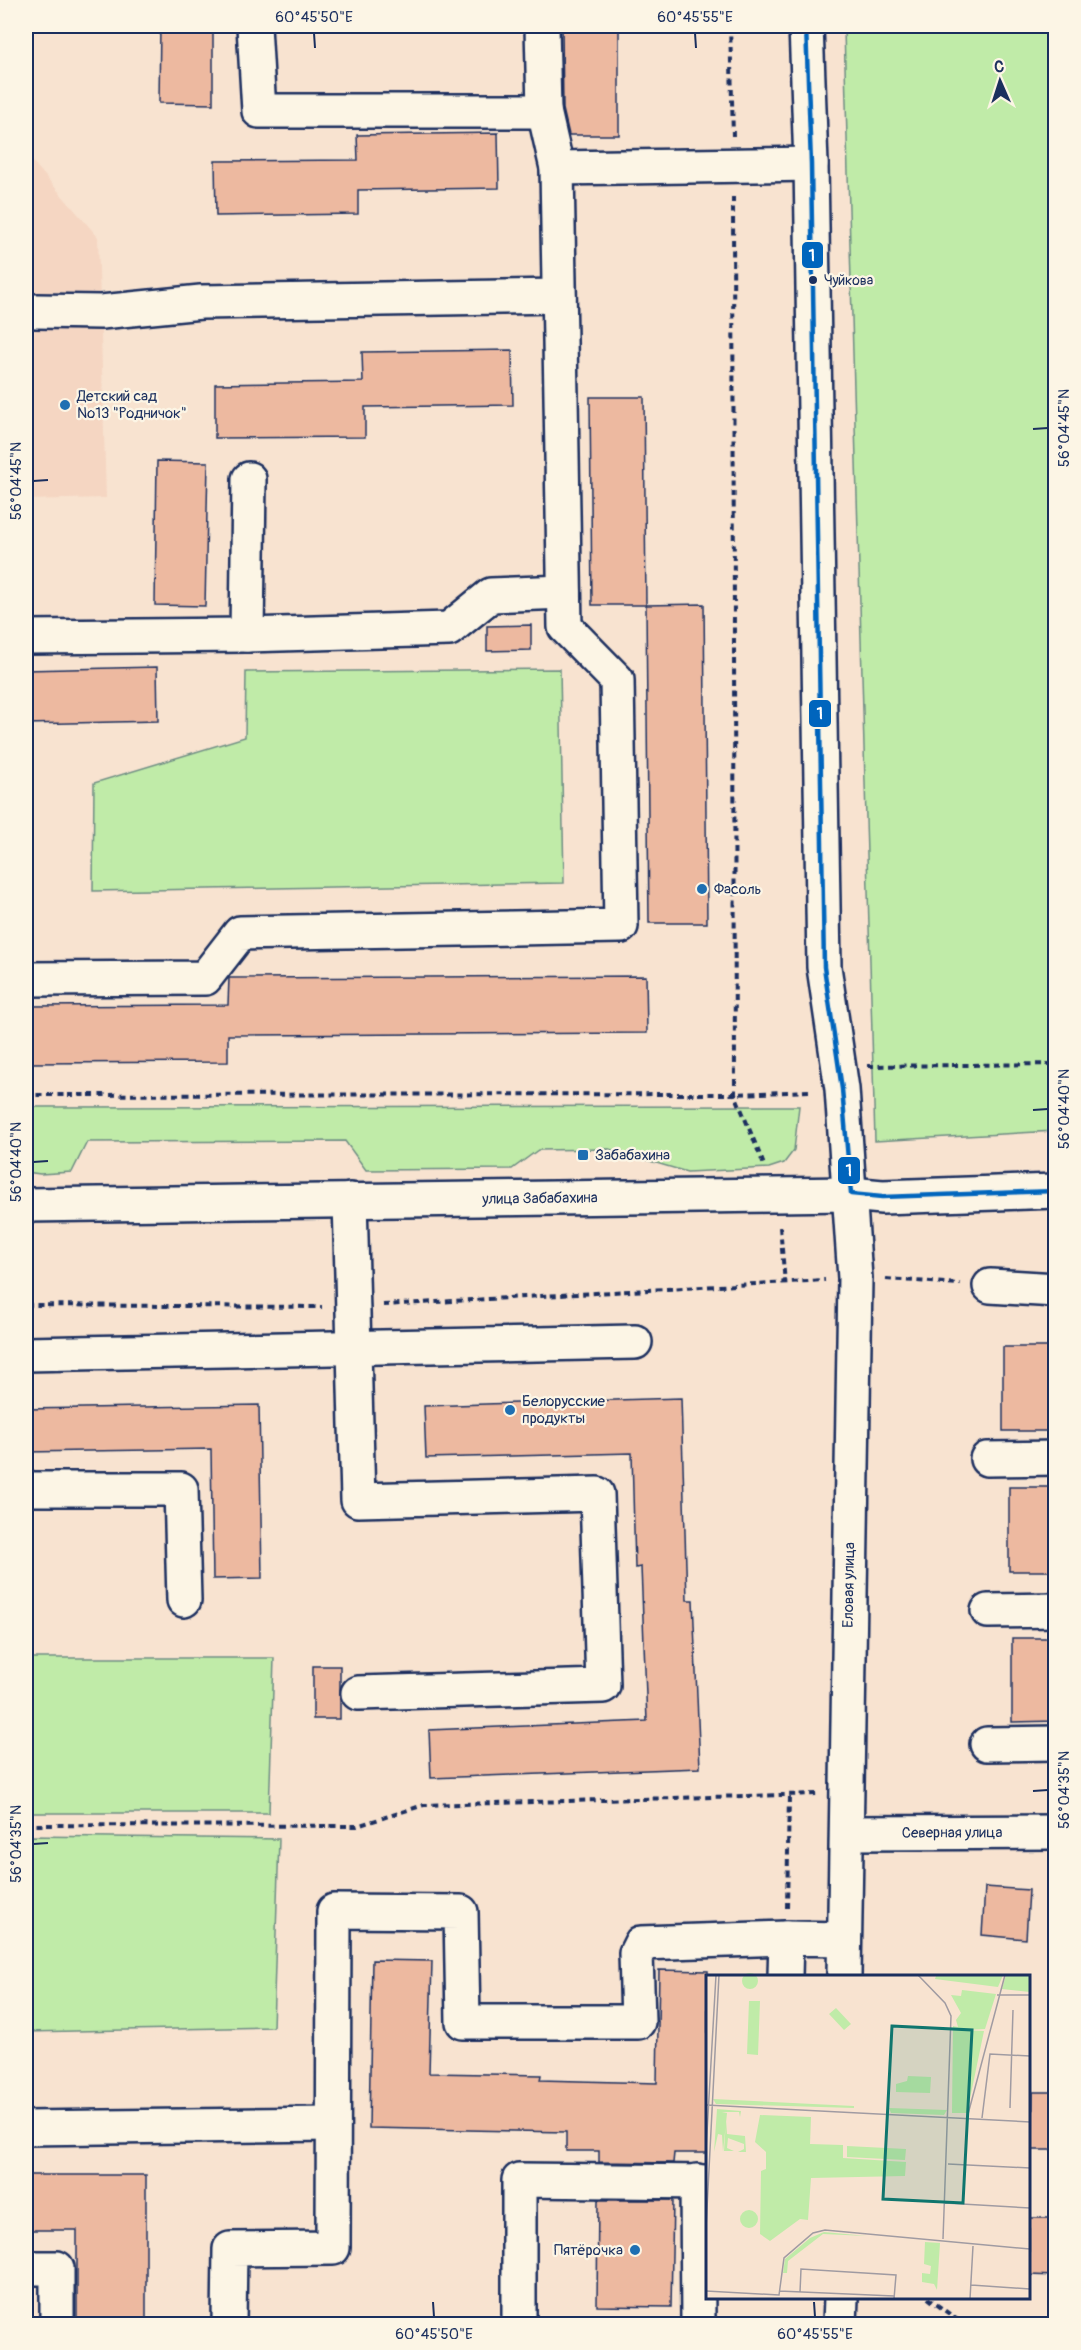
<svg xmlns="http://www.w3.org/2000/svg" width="1081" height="2350" viewBox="0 0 1081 2350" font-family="Pangolin,sans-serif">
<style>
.built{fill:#f5d6c2}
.green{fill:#c0eba8;stroke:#6e8d83;stroke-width:1.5}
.building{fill:#edb9a0;stroke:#1b2f5e;stroke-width:1.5}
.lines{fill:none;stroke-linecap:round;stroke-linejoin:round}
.minor-casing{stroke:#1b2f5e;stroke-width:38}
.path{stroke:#1b2f5e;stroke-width:4;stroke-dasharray:6 4.5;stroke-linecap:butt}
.minor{stroke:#fcf5e5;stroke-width:33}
.bus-1-casing{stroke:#fcf5e5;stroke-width:9}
.bus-1{stroke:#0065bd;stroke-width:4.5}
.ticks{fill:none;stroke:#1b2f5e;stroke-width:2}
.bus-dot{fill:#1b2f5e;stroke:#fcf5e5;stroke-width:2}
.poi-dot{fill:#1f6fb2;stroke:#fcf5e5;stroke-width:2}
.labels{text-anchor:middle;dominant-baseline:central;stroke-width:4.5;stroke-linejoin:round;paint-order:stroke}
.bus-label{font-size:14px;fill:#1b2f5e;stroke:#fcf5e5;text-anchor:start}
.poi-label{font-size:15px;fill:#1b2f5e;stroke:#fcf5e5;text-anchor:start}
.street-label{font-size:15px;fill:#1b2f5e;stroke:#fcf5e5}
.inset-road{fill:none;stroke:#a09ba2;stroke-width:1.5}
.view{fill:#0f766e;fill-opacity:0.15;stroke:#0f766e;stroke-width:3}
.inset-edge{fill:none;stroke:#1b2f5e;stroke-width:3}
.line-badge{stroke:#fcf5e5;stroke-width:2}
.badge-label{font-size:16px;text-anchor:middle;font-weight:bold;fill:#fff}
.neatline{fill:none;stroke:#1b2f5e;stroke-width:2}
.ticks-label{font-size:15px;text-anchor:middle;fill:#1b2f5e}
</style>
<rect width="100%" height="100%" fill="#f8e3d0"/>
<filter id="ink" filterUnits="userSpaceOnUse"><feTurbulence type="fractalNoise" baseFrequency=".0167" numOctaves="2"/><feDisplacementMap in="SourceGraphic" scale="12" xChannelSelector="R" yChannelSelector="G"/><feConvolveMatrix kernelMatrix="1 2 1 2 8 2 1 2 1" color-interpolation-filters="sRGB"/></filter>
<g filter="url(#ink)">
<path class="built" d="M 26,154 L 98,237 L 106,498 L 26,500 Z"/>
<g class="green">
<path d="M 841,26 L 1055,26 L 1055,1131 L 875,1141 L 844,30 Z"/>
<path d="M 560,669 L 564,883 L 93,891 L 94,783 L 245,737 L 246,672 Z"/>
<path d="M 799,1106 L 794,1150 L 784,1163 L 769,1168 L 687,1172 L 609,1149 L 538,1150 L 512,1169 L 366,1170 L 345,1141 L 87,1142 L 72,1172 L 40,1174 L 26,1172 L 26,1107 Z"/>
<path d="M 26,1658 L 274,1658 L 269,1813 L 26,1813 Z"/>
<path d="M 26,1836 L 279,1839 L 273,2027 L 26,2032 Z"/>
</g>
<g class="building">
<path d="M 160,26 L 213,26 L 213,104 L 159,103 Z"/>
<path d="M 562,26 L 619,26 L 619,135 L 569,135 L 563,109 Z"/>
<path d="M 498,133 L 499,188 L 358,190 L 358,214 L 216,216 L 215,161 L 358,160 L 357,135 Z"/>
<path d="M 512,350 L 513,405 L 365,407 L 365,437 L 215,438 L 215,384 L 363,382 L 362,352 Z"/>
<path d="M 590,397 L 644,397 L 646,605 L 592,605 Z"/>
<path d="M 157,461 L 208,462 L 205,606 L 155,605 Z"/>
<path d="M 704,604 L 707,923 L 649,923 L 646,605 Z"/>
<path d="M 531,625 L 531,650 L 487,651 L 487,626 Z"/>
<path d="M 157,667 L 158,721 L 26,724 L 26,670 Z"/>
<path d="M 646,976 L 647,1033 L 228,1035 L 228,1062 L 26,1063 L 26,1006 L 228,1005 L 229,978 Z"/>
<rect x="1003" y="1347" width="53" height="84"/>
<path d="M 681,1398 L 687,1600 L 693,1600 L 700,1768 L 431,1778 L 429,1730 L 647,1721 L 641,1567 L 635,1568 L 632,1453 L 426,1458 L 424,1406 Z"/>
<path d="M 259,1405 L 262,1578 L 213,1579 L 211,1449 L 26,1452 L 26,1409 Z"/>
<rect x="1009" y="1487" width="47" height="84"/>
<path d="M 1012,1638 L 1056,1638 L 1056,1721 L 1012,1722 Z"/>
<rect x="313" y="1666" width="27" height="53"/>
<path d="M 985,1887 L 1029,1890 L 1026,1939 L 982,1935 Z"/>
<path d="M 372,1960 L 432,1961 L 429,2073 L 541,2075 L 540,2080 L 657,2083 L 659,1970 L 708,1971 L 708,2153 L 674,2153 L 673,2163 L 599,2162 L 599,2151 L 566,2151 L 566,2132 L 369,2128 Z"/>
<path d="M 1033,2092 L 1056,2092 L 1056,2150 L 1032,2150 Z"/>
<path d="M 26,2175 L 146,2175 L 146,2325 L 77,2325 L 77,2230 L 26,2230 Z"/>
<path d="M 598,2200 L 673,2200 L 671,2307 L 597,2306 Z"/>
<path d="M 1029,2218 L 1056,2218 L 1056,2276 L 1029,2275 Z"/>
</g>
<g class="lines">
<defs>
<g id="minor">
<path d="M 254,26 L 259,111 L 544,111 L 557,168 L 811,164"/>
<path d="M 542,26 L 544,111"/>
<path d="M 806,26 L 811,164 L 824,967 L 842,1089 L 855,1278 L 844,1976"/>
<path d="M 36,311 L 101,312 L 201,302 L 559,296"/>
<path d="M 247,635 L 249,479"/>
<path d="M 26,637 L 247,635 L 449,629 L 491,595 L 564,592"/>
<path d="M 26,979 L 205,978 L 240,933 L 621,926 L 617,680 L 565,627 L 557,168"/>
<path d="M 350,1200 L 358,1500 L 597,1494 L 603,1686 L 358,1693"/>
<path id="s1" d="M 26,1205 L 851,1194 L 882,1197 L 1056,1191"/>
<path d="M 990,1286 L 1056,1290"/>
<path d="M 26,1354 L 635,1342"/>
<path d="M 987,1459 L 1056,1458"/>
<path d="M 26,1489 L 181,1489 L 184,1600"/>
<path d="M 988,1611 L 1056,1610"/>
<path d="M 987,1744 L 1056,1743"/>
<path id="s2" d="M 847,1833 L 1056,1832"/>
<path d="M 785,1976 L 786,1938 L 844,1939"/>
<path d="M 26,2128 L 333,2124"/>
<path d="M 697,2181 L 698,2324"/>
<path d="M 26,2268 L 57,2268 L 57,2324"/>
<path d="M 519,2320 L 519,2180 L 708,2182"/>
<path d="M 229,2324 L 230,2249 L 333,2248 L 334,1911 L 461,1912 L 463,2022 L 638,2022 L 636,1953 L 641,1943 L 786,1938"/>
<path d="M 840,2324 L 841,2298"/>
</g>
</defs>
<use href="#minor" class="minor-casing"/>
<g class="path">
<path d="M 730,26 L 733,136"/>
<path d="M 733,197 L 735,1094 L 764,1165"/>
<path d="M 868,1066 L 1056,1064"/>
<path d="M 26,1095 L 735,1094 L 811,1091"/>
<path d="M 780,1227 L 785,1283"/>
<path d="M 886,1279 L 960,1284"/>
<path d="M 26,1305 L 322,1307"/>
<path d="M 383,1305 L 825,1280"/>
<path d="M 26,1825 L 357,1826 L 424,1805 L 818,1794"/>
<path d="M 787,1908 L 789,1795"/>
<path d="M 928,2298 L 963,2324"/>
</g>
<use href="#minor" class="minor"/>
<defs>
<path id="bus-1" d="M 806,26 L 811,164 L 824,967 L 842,1089 L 851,1194 L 882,1197 L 1056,1191"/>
</defs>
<use href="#bus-1" class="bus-1-casing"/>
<use href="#bus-1" class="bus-1"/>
</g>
</g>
<path class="ticks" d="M 314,33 L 315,48M 695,33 L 696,48M 1033,429 L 1048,428M 33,481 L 48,480M 1033,1110 L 1048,1109M 33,1162 L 48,1161M 1033,1791 L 1048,1790M 33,1844 L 48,1843M 433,2302 L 434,2317M 814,2302 L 815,2317"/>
<circle class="bus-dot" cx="813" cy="280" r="5"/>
<g class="poi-dot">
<circle cx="65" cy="405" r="6"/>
<circle cx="702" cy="889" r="6"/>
<rect x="577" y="1149" width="12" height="12" rx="3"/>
<circle cx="510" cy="1410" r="6"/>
<circle cx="635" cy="2250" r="6"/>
</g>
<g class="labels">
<g class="bus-label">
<text x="824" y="280">Чуйкова</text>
</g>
<g class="poi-label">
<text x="77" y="396">Детский сад<tspan x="77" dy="17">№13 "Родничок"</tspan></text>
<text x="714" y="889">Фасоль</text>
<text x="595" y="1155">Забабахина</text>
<text x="522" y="1401">Белорусские<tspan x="522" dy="17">продукты</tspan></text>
<text x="623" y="2250" text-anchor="end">Пятёрочка</text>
</g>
<g class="street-label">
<text stroke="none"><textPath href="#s1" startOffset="514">улица Забабахина</textPath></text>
<text transform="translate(849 1585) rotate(-89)">Еловая улица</text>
<text stroke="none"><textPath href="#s2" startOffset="105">Северная улица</textPath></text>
</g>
</g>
<g transform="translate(706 1975)">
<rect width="324" height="324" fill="#f8e3d0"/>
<path d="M36 6a8 8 0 1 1 16 0a8 8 0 1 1-16 0ZM 297,0 L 292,12 L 229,4 L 230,1 ZM 300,0 L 324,0 L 324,17 L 296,14 ZM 256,15 L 290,19 L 279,54 L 257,55 L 278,56 L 261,138 L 246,138 L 247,51 L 252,52 L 250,45 L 255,38 L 245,20 L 255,21 ZM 43,26 L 54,26 L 52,80 L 41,79 ZM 130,33 L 145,49 L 138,55 L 123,39 ZM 202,101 L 225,102 L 224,118 L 190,117 L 190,109 L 201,106 ZM 7,124 L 148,131 L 148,133 L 10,129 ZM 183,133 L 241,135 L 238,140 L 185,138 ZM 11,134 L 35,136 L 34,142 L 33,137 L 16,137 L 21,138 L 17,177 L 16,160 L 12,159 L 8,177 ZM 54,140 L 105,142 L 104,169 L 137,170 L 137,183 L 200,187 L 199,201 L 105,203 L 102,245 L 94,244 L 64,266 L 54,259 L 55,196 L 60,194 L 60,177 L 49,167 ZM 20,145 L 21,159 L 39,161 L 40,177 L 32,177 L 38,174 L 38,169 L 22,163 L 21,173 L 28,176 L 18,176 ZM 141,171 L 200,174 L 199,185 L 141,182 ZM34 244a9 9 0 1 1 18 0a9 9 0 1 1-18 0ZM 118,257 L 161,261 L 117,259 L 82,286 L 81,298 L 77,298 L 79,284 L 104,263 ZM 219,267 L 234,268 L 231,315 L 228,309 L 216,307 L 216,298 L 224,299 L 225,291 L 218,289 Z" fill="#c0eba8"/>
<path class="inset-road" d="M 212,0 L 239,28 L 245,41 L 237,264M 291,20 L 324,20M 0,130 L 324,147M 304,133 L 307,35M 261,143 L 299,0M 276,143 L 284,79 L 324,81M 0,175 L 10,0M 242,189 L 324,193M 239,228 L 324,233M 0,253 L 13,0M 265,310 L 324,314M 0,316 L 73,320 L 78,283 L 107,258 L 119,255 L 324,274M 73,316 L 188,321M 94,317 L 95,294 L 190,300 L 188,324M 264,324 L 267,271"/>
<path class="view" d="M 186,51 L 266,55 L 257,228 L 177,224 Z"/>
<rect width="324" height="324" class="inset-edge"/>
</g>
<g class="line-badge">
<rect x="801" y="241" width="23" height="28" rx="6" fill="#0065bd"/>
<rect x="808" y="699" width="24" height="29" rx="6" fill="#0065bd"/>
<rect x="837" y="1156" width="24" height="29" rx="6" fill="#0065bd"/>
</g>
<g class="badge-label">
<text x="812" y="261">1</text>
<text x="820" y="719">1</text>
<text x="849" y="1176">1</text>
</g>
<rect width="1081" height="2350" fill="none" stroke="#fcf5e5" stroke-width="66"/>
<g transform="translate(1000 81) rotate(357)" stroke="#fcf5e5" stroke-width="4.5" paint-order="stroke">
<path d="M0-4.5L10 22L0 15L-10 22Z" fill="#1b2f5e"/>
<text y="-9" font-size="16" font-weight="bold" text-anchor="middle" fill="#1b2f5e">С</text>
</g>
<rect x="33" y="33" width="1015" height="2284" class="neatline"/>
<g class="ticks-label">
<text x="314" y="22">60°45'50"E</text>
<text x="695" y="22">60°45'55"E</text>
<text transform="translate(1064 428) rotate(-90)" y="5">56°04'45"N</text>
<text transform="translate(16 481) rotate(-90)" y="5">56°04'45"N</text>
<text transform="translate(1064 1109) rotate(-90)" y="5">56°04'40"N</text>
<text transform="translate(16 1162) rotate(-90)" y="5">56°04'40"N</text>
<text transform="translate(1064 1790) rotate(-90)" y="5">56°04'35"N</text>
<text transform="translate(16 1844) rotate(-90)" y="5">56°04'35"N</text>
<text x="434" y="2339">60°45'50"E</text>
<text x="815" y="2339">60°45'55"E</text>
</g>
</svg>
